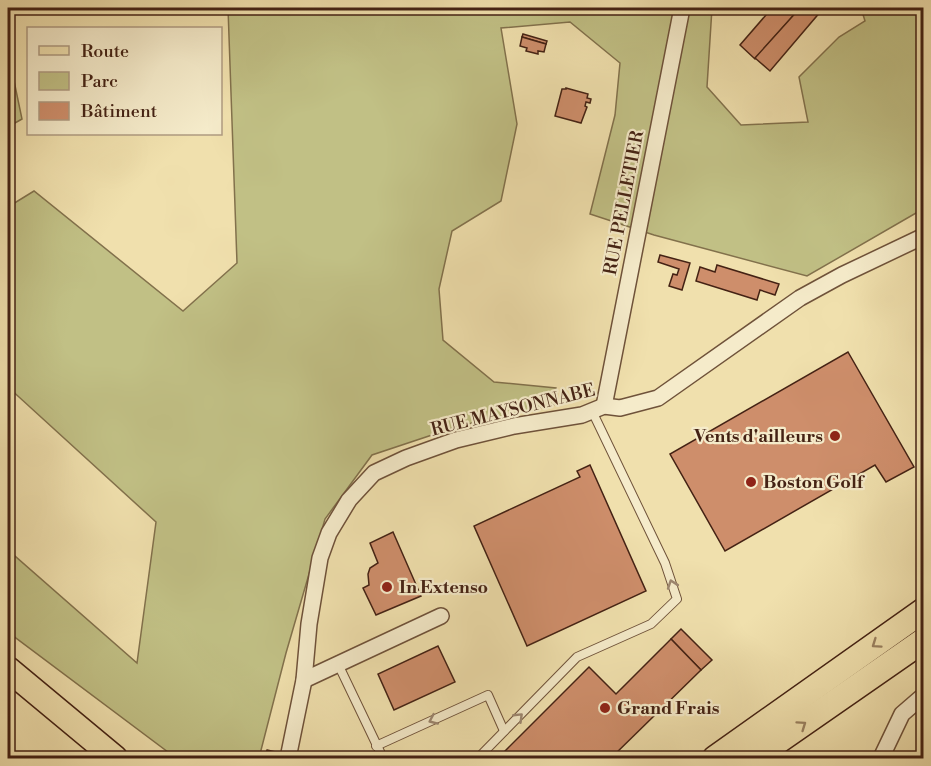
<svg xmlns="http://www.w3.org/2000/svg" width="931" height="766" viewBox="0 0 931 766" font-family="'Libre Bodoni',serif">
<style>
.green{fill:#c1c085;stroke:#82714c;stroke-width:1.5}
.building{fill:#ce8e6b;stroke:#442214;stroke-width:1.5}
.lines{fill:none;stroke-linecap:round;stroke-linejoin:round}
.lane-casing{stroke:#6f523a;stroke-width:10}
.street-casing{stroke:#6f523a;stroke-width:18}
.primary-casing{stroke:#442214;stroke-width:27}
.lane{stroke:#f5ebca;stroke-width:8}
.street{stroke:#f5ebca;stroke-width:15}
.primary{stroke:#f0e0ad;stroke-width:24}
.oneway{stroke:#9c866f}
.oneway2{stroke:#9a8160}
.poi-dot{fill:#8f2418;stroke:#f5ebca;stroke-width:2}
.labels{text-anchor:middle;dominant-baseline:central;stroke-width:4.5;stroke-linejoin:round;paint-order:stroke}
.street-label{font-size:18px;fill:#442214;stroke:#f5ebca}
.poi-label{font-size:18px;font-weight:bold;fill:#442214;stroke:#f5ebca;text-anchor:start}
</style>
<rect width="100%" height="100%" fill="#f0e0ad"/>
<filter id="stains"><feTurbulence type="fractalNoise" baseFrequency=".00333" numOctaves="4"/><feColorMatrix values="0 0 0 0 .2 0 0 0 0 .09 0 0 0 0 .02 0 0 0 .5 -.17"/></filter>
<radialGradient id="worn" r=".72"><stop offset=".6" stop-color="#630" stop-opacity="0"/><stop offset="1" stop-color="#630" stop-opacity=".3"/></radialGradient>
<g class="green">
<path d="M 228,8 L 712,8 L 707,87 L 741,125 L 808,122 L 799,77 L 839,37 L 865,21 L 861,8 L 923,8 L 923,209 L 807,276 L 654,235 L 590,214 L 615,115 L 620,63 L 570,22 L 501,28 L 517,124 L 501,201 L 452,231 L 439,289 L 443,340 L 494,382 L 556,388 L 557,404 L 459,426 L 372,455 L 325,519 L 286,653 L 259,758 L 176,758 L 8,632 L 8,550 L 137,663 L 156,522 L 8,387 L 8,207 L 34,191 L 183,311 L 237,263 Z"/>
<path d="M 8,52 L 22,119 L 8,127 Z"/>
</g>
<g class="building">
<path d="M 772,8 L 800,8 L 755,59 L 740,45 Z"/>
<path d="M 800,8 L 817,8 L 821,11 L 770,71 L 755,58 Z"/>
<path d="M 523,34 L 547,41 L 546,44 L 522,37 Z"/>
<path d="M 522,37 L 546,44 L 544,52 L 538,51 L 538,54 L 526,51 L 527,48 L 520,46 Z"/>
<path d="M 566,88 L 588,94 L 587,98 L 591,99 L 590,103 L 586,102 L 585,106 L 587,107 L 581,123 L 555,116 L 562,89 L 566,89 Z"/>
<path d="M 660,255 L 690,263 L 682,290 L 669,286 L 673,274 L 677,275 L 679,269 L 658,262 Z"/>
<path d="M 717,265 L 779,284 L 775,295 L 760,290 L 757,300 L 696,281 L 700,267 L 715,272 Z"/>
<path d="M 848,352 L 914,467 L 886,482 L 875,465 L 725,551 L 670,454 Z"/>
<path d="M 590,465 L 646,591 L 527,646 L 474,526 L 580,477 L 577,471 Z"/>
<path d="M 393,532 L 421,596 L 376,615 L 363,588 L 369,585 L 368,574 L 370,568 L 378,563 L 370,543 Z"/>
<path d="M 681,629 L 712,660 L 701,670 L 671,639 Z"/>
<path d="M 671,639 L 701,670 L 611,758 L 498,758 L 589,667 L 616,694 Z"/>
<path d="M 438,646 L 455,682 L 394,710 L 378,674 Z"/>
<path d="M 267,750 L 276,752 L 274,758 L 264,758 Z"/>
</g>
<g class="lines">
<defs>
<g id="lane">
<path d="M 338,664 L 383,758"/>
<path d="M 376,746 L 488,695 L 504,731"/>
<path d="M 478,758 L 577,657 L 651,624 L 677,599 L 665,563 L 592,411"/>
</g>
<g id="street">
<path d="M 604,406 L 682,8"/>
<path d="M 304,680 L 441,616"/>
<path d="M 288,758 L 304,680 L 309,624 L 320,558 L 329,533 L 349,500 L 374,473 L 406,458 L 456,440 L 514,426 L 582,415 L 604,406 L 620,408 L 658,398 L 800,298 L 842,275 L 924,236"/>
<path d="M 881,758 L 902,714 L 924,695"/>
</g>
<g id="primary">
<path d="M 8,669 L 115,758"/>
<path d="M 715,758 L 924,610"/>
<path d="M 754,758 L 924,640"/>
</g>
</defs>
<use href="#lane" class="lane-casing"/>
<use href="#street" class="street-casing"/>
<use href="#primary" class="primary-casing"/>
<use href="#lane" class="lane"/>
<use href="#street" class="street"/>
<use href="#primary" class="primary"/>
</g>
<defs><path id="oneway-chevron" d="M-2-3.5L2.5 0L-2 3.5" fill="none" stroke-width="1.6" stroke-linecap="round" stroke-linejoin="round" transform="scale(1.5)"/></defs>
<g class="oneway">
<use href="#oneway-chevron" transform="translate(672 584) rotate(-109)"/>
<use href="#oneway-chevron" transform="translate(519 717) rotate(-44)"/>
<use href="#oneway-chevron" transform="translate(433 720) rotate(156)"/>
</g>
<g class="oneway2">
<use href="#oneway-chevron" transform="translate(876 644) rotate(145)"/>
<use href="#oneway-chevron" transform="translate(802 725) rotate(-35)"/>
</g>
<g class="poi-dot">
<circle cx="835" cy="436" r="6"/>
<circle cx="751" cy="482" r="6"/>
<circle cx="387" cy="587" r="6"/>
<circle cx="605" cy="708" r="6"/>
</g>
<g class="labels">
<g class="street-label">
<text transform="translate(624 203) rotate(-79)">RUE PELLETIER</text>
<text transform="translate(513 410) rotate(-14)">RUE MAYSONNABE</text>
</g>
<g class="poi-label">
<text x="823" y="436" text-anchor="end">Vents d'ailleurs</text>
<text x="763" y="482">Boston Golf</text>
<text x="399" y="587">In Extenso</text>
<text x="617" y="708">Grand Frais</text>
</g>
</g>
<rect width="931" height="766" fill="none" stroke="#f0e0ad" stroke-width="30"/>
<rect x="9" y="9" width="913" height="748" fill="none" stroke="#442214" stroke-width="3"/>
<rect x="15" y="15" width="901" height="736" fill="none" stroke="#442214" stroke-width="1.5"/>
<rect x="27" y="27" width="195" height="108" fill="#f5ebca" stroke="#ae9b81" stroke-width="1.5"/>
<rect x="39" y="46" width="30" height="9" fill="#f0e0ad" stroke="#ae9b81" stroke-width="1.5"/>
<text x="81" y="57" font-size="18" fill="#442214">Route</text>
<rect x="39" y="72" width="30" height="18" fill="#c1c085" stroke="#ae9b81" stroke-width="1.5"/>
<text x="81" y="87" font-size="18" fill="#442214">Parc</text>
<rect x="39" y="102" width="30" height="18" fill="#ce8e6b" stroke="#ae9b81" stroke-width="1.5"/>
<text x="81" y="117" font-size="18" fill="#442214">Bâtiment</text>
<rect width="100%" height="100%" filter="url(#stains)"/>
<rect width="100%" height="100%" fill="url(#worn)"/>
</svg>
